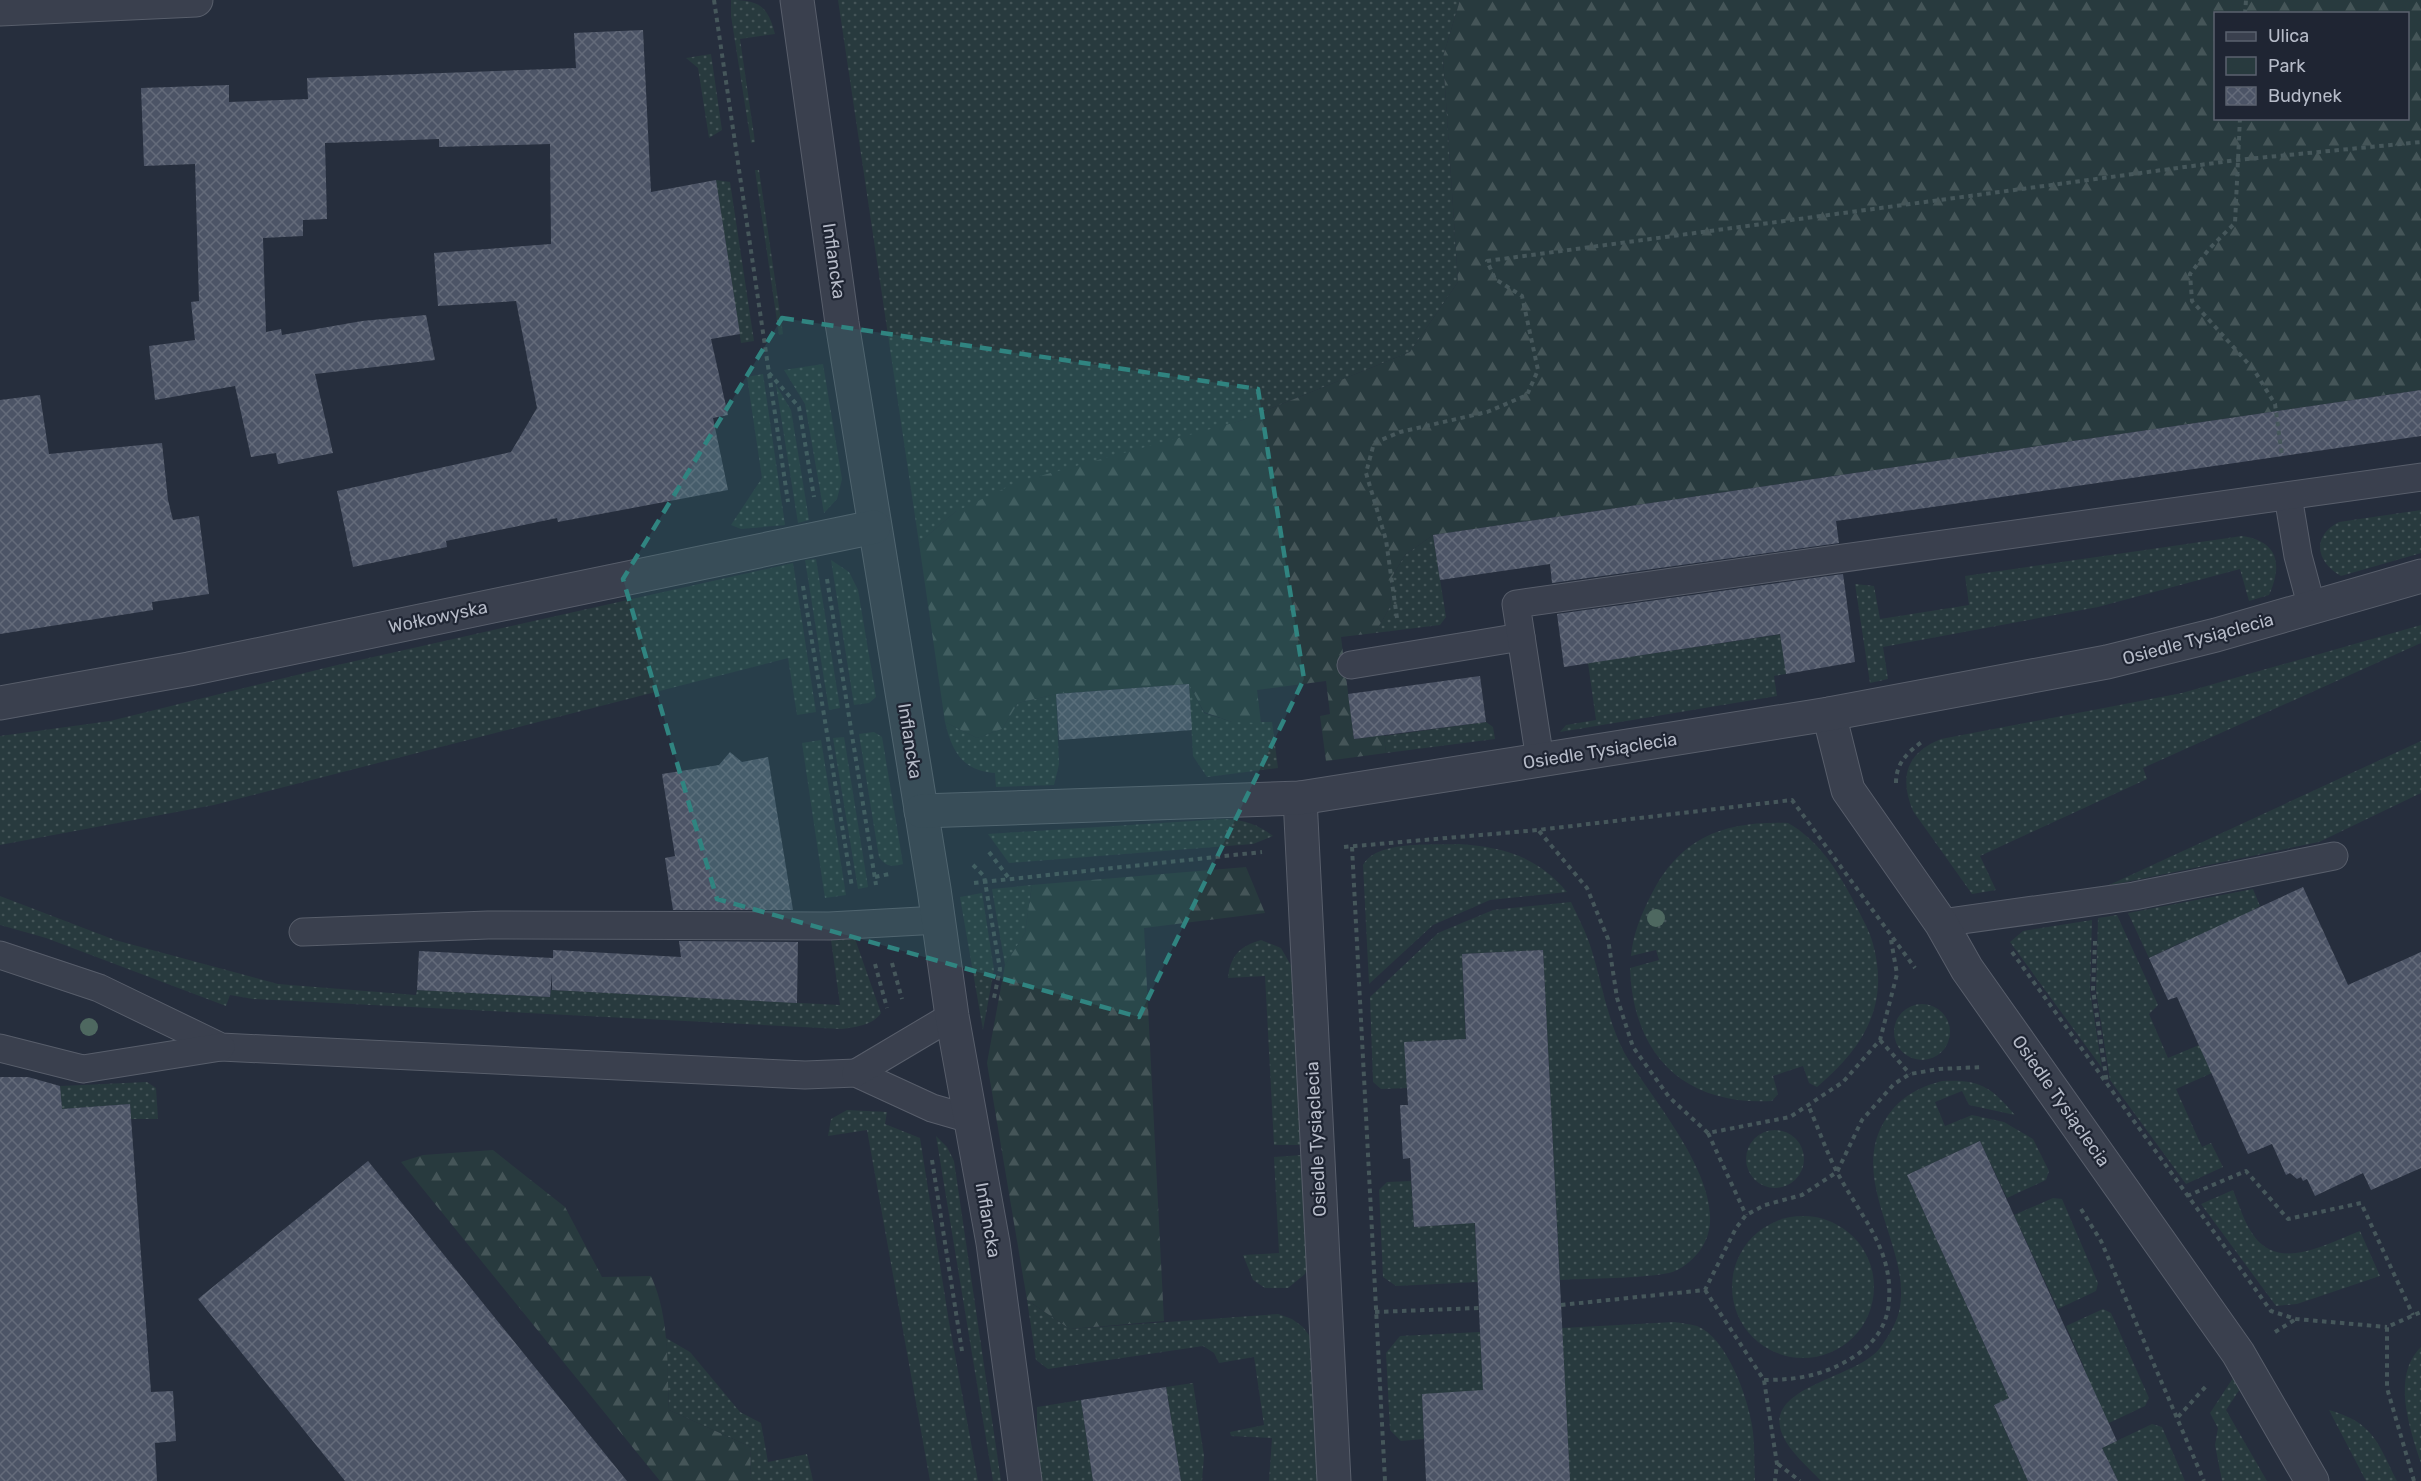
<svg xmlns="http://www.w3.org/2000/svg" width="2421" height="1481" viewBox="0 0 2421 1481" font-family="Rubik,sans-serif">
<style>
.green{fill:url(#green-dots)}
.forest{fill:url(#forest-firs);fill-rule:evenodd}
.building{fill:url(#building-cross-hatch)}
.lines{fill:none;stroke-linecap:round;stroke-linejoin:round}
.service-casing{stroke:#585e6b;stroke-width:29}
.minor-casing{stroke:#585e6b;stroke-width:35}
.path{stroke:#46575b;stroke-width:4;stroke-dasharray:4.5 4.5;stroke-linecap:butt}
.service{stroke:#3a404e;stroke-width:27}
.minor{stroke:#3a404e;stroke-width:33}
.tree{fill:#4e6860}
.marked{fill:#308480;fill-opacity:0.2;stroke:#308480;stroke-width:4.5;stroke-dasharray:12 8;stroke-linejoin:round}
.labels{text-anchor:middle;dominant-baseline:central;stroke-width:4.5;stroke-linejoin:round;paint-order:stroke}
.street-label{font-size:18px;fill:#b6bbc8;stroke:#1f2533}
</style>
<defs>
<pattern id="green-dots" width="8" height="8" patternUnits="userSpaceOnUse" patternTransform="scale(1.5)"><rect width="8" height="8" fill="#283a3e"/><path d="M2 2h.1M6 6h.1" fill="none" stroke="#455558" stroke-width="1.8" stroke-linecap="round"/></pattern>
<pattern id="forest-firs" width="22" height="20" patternUnits="userSpaceOnUse" patternTransform="scale(1.5)"><rect width="22" height="20" fill="#283a3e"/><path d="M5 1l3.5 6h-7zM16 11l3.5 6h-7z" fill="#455558"/></pattern>
<pattern id="building-cross-hatch" width="8" height="8" patternUnits="userSpaceOnUse" patternTransform="scale(1.5)"><rect width="8" height="8" fill="#4c5466"/><path d="M0 0l8 8M0 8l8-8" fill="none" stroke="#646b7a"/></pattern>
</defs>
<rect width="100%" height="100%" fill="#262e3d"/>
<g class="green">
<path d="M 731,0 C 759,0 768,6 775,34 L 740,39 L 755,142 L 751,143 L 731,16 Z"/>
<path d="M 838,0 L 1460,0 L 1443,57 L 1458,282 L 1410,352 L 1240,421 L 955,512 L 919,543 Z"/>
<path d="M 711,54 L 722,130 L 709,138 L 698,68 L 686,58 Z"/>
<path d="M 755,170 L 759,170 L 783,334 L 779,335 Z"/>
<path d="M 716,180 L 730,182 L 754,341 L 741,343 Z"/>
<path d="M 823,364 L 842,479 L 837,499 L 824,513 L 805,404 L 784,370 Z"/>
<path d="M 763,374 L 785,525 L 741,529 L 731,525 L 762,478 L 747,377 Z"/>
<path d="M 776,385 L 791,410 L 809,520 L 798,523 Z"/>
<path d="M 2421,510 L 2421,553 L 2341,576 C 2316,562 2311,536 2339,522 Z"/>
<path d="M 1433,535 L 1446,617 L 1440,625 L 1375,633 L 1390,607 L 1392,577 L 1405,555 Z"/>
<path d="M 2242,536 C 2278,541 2283,564 2269,595 L 2249,601 L 2240,569 L 2098,607 L 1883,647 L 1888,679 L 1870,683 L 1855,584 L 1874,586 L 1880,619 L 1969,605 L 1965,576 Z"/>
<path d="M 816,559 L 840,708 L 829,710 L 805,560 Z"/>
<path d="M 831,560 L 849,572 L 858,590 L 876,697 L 869,703 L 854,705 Z"/>
<path d="M 793,563 L 816,712 L 797,715 L 788,658 L 214,805 L 0,845 L 0,736 L 110,721 L 333,666 Z"/>
<path d="M 1850,624 L 1786,674 L 1774,676 L 1777,696 L 1560,732 L 1566,725 L 1596,720 L 1588,663 Z"/>
<path d="M 2421,625 L 2421,643 L 2143,768 L 2147,779 L 1980,856 L 1996,890 L 1972,894 L 1913,811 C 1899,777 1906,753 1941,739 L 2182,693 Z"/>
<path d="M 1189,684 L 1204,713 L 1232,722 L 1272,722 L 1278,768 L 1207,777 L 1193,756 Z"/>
<path d="M 1056,694 L 1059,764 L 1054,785 L 996,787 L 995,773 C 963,771 952,752 945,722 L 977,738 L 1002,729 L 1018,703 Z"/>
<path d="M 1486,722 L 1493,727 L 1495,739 L 1386,753 L 1384,736 Z"/>
<path d="M 874,732 L 882,737 L 903,864 C 892,867 886,867 879,857 L 859,734 Z"/>
<path d="M 844,737 L 868,887 L 858,889 L 833,738 Z"/>
<path d="M 821,740 L 846,895 L 825,898 L 802,743 Z"/>
<path d="M 2421,741 L 2421,793 L 2319,842 L 2107,886 Z"/>
<path d="M 1224,819 C 1244,820 1257,824 1273,836 L 1253,844 L 1009,863 L 988,834 Z"/>
<path d="M 1788,823 C 1818,840 1836,868 1852,898 C 1859,913 1869,928 1873,944 C 1890,1006 1863,1048 1817,1087 L 1809,1083 L 1803,1066 L 1773,1076 L 1778,1094 L 1772,1101 C 1684,1106 1633,1055 1630,968 L 1659,960 L 1656,950 L 1631,956 C 1633,934 1641,915 1651,895 C 1681,836 1725,821 1788,823 Z"/>
<path d="M 1459,844 C 1504,847 1538,857 1567,892 L 1490,900 L 1433,925 L 1369,984 L 1363,865 C 1375,840 1435,845 1459,844 Z"/>
<path d="M 1032,885 L 1025,933 L 1005,965 L 992,889 Z"/>
<path d="M 2253,889 L 2260,906 L 2186,950 L 2182,942 L 2149,958 L 2128,913 Z"/>
<path d="M 982,893 L 994,970 L 983,1030 L 960,897 Z"/>
<path d="M 0,896 L 115,940 L 278,984 L 416,995 L 417,990 L 550,997 L 551,990 L 840,1005 L 831,940 L 854,936 L 881,1013 C 873,1025 857,1027 842,1029 L 253,999 L 230,995 L 226,1006 L 46,938 L 0,925 Z"/>
<path d="M 1571,902 C 1578,917 1586,932 1591,948 C 1602,983 1607,1019 1624,1052 C 1650,1099 1743,1199 1698,1253 C 1690,1262 1681,1270 1669,1273 C 1637,1279 1593,1278 1560,1280 L 1543,950 L 1462,954 L 1467,1067 L 1453,1068 L 1451,1040 L 1405,1042 L 1407,1088 L 1381,1089 L 1373,1082 L 1370,997 L 1438,933 L 1493,910 Z"/>
<path d="M 2117,915 L 2158,1005 L 2149,1014 L 2168,1058 L 2199,1045 L 2212,1073 L 2176,1089 L 2202,1147 L 2211,1143 L 2223,1167 L 2186,1184 L 2110,1080 L 2096,991 L 2098,918 Z"/>
<path d="M 2092,920 L 2090,991 L 2102,1068 L 2010,942 L 2023,931 Z"/>
<path d="M 1261,940 L 1281,948 L 1292,967 L 1302,1145 L 1274,1145 L 1265,976 L 1228,978 C 1230,956 1240,946 1261,940 Z"/>
<circle cx="1922" cy="1032" r="28"/>
<path d="M 1942,1081 C 1980,1079 1991,1087 2015,1115 L 1969,1105 L 1962,1091 L 1935,1102 L 1945,1126 L 1972,1115 L 2004,1122 L 2033,1139 L 2049,1171 L 2046,1180 L 2007,1198 L 1980,1141 L 1907,1175 L 2009,1398 L 1994,1406 L 2028,1481 L 1821,1481 C 1809,1468 1790,1452 1783,1436 C 1760,1386 1857,1379 1880,1348 C 1888,1337 1898,1321 1900,1307 C 1910,1244 1846,1178 1887,1117 C 1900,1097 1919,1087 1942,1081 Z"/>
<path d="M 147,1082 L 156,1088 L 158,1119 L 131,1119 L 130,1104 L 62,1109 L 60,1086 Z"/>
<path d="M 847,1110 L 887,1112 L 885,1124 L 920,1138 L 949,1322 L 978,1481 L 930,1481 L 867,1130 L 828,1136 L 831,1119 Z"/>
<circle cx="1775" cy="1159" r="29"/>
<path d="M 936,1136 L 947,1147 L 954,1161 L 1001,1481 L 993,1481 Z"/>
<path d="M 1302,1155 L 1308,1265 L 1305,1274 L 1288,1288 L 1265,1288 L 1253,1280 L 1243,1255 L 1279,1253 L 1274,1157 Z"/>
<path d="M 1411,1181 L 1414,1227 L 1460,1224 L 1459,1196 L 1473,1195 L 1478,1282 L 1396,1286 L 1383,1277 L 1379,1190 L 1387,1182 Z"/>
<path d="M 2233,1190 C 2239,1204 2244,1223 2254,1236 C 2280,1272 2328,1243 2360,1231 L 2380,1276 L 2297,1304 L 2276,1306 L 2201,1204 Z"/>
<path d="M 2053,1198 L 2062,1199 L 2098,1283 L 2096,1291 L 2058,1309 L 2014,1215 Z"/>
<circle cx="1803" cy="1287" r="71"/>
<path d="M 1027,1300 L 1070,1329 L 1278,1314 L 1292,1319 L 1303,1327 L 1311,1338 L 1315,1349 L 1314,1422 L 1318,1481 L 1269,1481 L 1272,1438 L 1231,1436 L 1230,1432 L 1264,1425 L 1254,1357 L 1219,1363 L 1214,1353 L 1203,1346 L 1048,1369 L 1036,1360 Z"/>
<path d="M 2103,1309 L 2111,1313 L 2149,1398 L 2145,1406 L 2094,1430 L 2068,1374 L 2084,1367 L 2066,1326 Z"/>
<path d="M 1674,1322 C 1681,1323 1690,1324 1697,1326 C 1727,1338 1747,1396 1752,1425 C 1755,1443 1754,1463 1755,1481 L 1570,1481 L 1562,1328 Z"/>
<path d="M 1480,1332 L 1485,1419 L 1422,1394 L 1424,1439 L 1401,1441 L 1390,1430 L 1386,1353 L 1400,1336 Z"/>
<path d="M 666,1338 L 690,1352 L 740,1412 L 761,1423 L 768,1462 L 807,1454 L 813,1481 L 753,1481 L 750,1478 L 751,1447 L 669,1410 Z"/>
<path d="M 2421,1347 L 2421,1463 C 2410,1429 2391,1376 2421,1347 Z"/>
<path d="M 2235,1375 L 2242,1386 L 2226,1410 L 2267,1481 L 2222,1481 L 2215,1445 L 2218,1428 L 2210,1413 Z"/>
<path d="M 1193,1383 L 1204,1456 L 1202,1481 L 1181,1481 L 1166,1387 Z"/>
<path d="M 1081,1400 L 1093,1481 L 1041,1481 L 1037,1454 L 1037,1407 Z"/>
<path d="M 2329,1410 C 2374,1423 2377,1442 2397,1481 L 2366,1481 Z"/>
<path d="M 2152,1424 L 2162,1427 L 2185,1481 L 2118,1481 L 2102,1448 Z"/>
</g>
<g class="forest">
<path d="M 1460,0 L 2421,0 L 2421,390 L 1433,535 L 1405,555 L 1392,577 L 1390,607 L 1375,633 L 1341,637 L 1354,739 L 1384,735 L 1386,753 L 1326,761 L 1320,716 L 1330,714 L 1326,681 L 1257,690 L 1261,723 L 1232,722 L 1204,712 L 1189,684 L 1056,694 L 1018,703 L 1002,729 L 977,738 L 945,722 L 919,543 L 955,512 L 1018,482 L 1240,421 L 1410,352 L 1458,282 L 1443,57 ZM 2216,14 L 2408,14 L 2408,118 L 2216,118 Z"/>
<path d="M 1246,867 L 1265,913 L 1144,928 L 1164,1321 L 1070,1329 L 1027,1300 L 987,1063 L 1005,965 L 1025,933 L 1032,885 Z"/>
<path d="M 493,1150 L 565,1207 L 602,1277 L 651,1276 C 670,1318 667,1365 669,1410 L 751,1447 L 750,1478 L 753,1481 L 660,1481 L 401,1162 L 423,1155 Z"/>
</g>
<g class="building">
<path d="M 643,30 L 651,192 L 716,180 L 740,334 L 711,339 L 728,415 L 713,418 L 728,490 L 558,522 L 557,518 L 446,541 L 447,547 L 353,567 L 337,491 L 511,452 L 537,408 L 516,301 L 438,306 L 434,253 L 551,244 L 550,144 L 439,147 L 439,139 L 325,143 L 327,219 L 303,220 L 303,236 L 263,238 L 266,332 L 281,329 L 282,335 L 362,321 L 426,315 L 435,360 L 315,374 L 333,453 L 278,464 L 276,453 L 251,457 L 235,386 L 155,400 L 149,346 L 195,340 L 191,302 L 199,301 L 195,164 L 144,166 L 141,88 L 229,85 L 229,102 L 308,99 L 307,78 L 576,68 L 574,33 Z"/>
<path d="M 2421,390 L 2421,436 L 1836,521 L 1839,543 L 1552,583 L 1550,564 L 1440,580 L 1433,535 Z"/>
<path d="M 40,395 L 49,454 L 162,443 L 168,500 L 173,520 L 199,516 L 209,594 L 152,602 L 153,610 L 0,634 L 0,400 Z"/>
<path d="M 1843,574 L 1855,662 L 1786,674 L 1780,634 L 1564,667 L 1557,614 Z"/>
<path d="M 1480,676 L 1486,722 L 1354,739 L 1348,694 Z"/>
<path d="M 1189,684 L 1192,730 L 1059,740 L 1056,694 Z"/>
<path d="M 730,752 L 742,762 L 768,757 L 793,910 L 673,910 L 665,858 L 675,856 L 662,774 L 719,765 Z"/>
<path d="M 2303,887 L 2348,985 L 2421,952 L 2421,1168 L 2371,1190 L 2363,1173 L 2315,1196 L 2307,1179 L 2303,1181 L 2301,1177 L 2297,1179 L 2290,1173 L 2286,1175 L 2272,1144 L 2248,1154 L 2177,997 L 2168,1000 L 2149,958 Z"/>
<path d="M 679,941 L 798,942 L 797,1003 L 552,990 L 552,973 L 550,997 L 417,990 L 419,951 L 553,958 L 553,950 L 681,957 Z"/>
<path d="M 1543,950 L 1570,1481 L 1426,1481 L 1422,1394 L 1483,1390 L 1480,1332 L 1475,1223 L 1414,1227 L 1410,1158 L 1403,1159 L 1400,1105 L 1408,1105 L 1404,1042 L 1466,1039 L 1462,954 Z"/>
<path d="M 0,1077 L 28,1077 L 60,1086 L 62,1109 L 130,1104 L 151,1392 L 173,1391 L 176,1441 L 155,1443 L 157,1481 L 0,1481 Z"/>
<path d="M 1980,1141 L 2117,1441 L 2102,1448 L 2118,1481 L 2028,1481 L 1994,1405 L 2009,1398 L 1907,1175 Z"/>
<path d="M 368,1161 L 627,1481 L 345,1481 L 198,1299 Z"/>
<path d="M 1166,1387 L 1181,1481 L 1093,1481 L 1081,1400 Z"/>
</g>
<g class="lines">
<defs>
<g id="service">
<path d="M 2288,496 L 2298,556 L 2312,608"/>
<path d="M 1351,665 L 1521,637"/>
<path d="M 1540,760 L 1516,604 L 2421,477"/>
<path d="M 1941,923 L 2134,896 L 2334,856"/>
<path d="M 303,932 L 488,925 L 829,926 L 939,920"/>
<path d="M 0,955 L 99,988 L 221,1047 L 805,1075 L 856,1073 L 932,1108 L 970,1119"/>
<path d="M 0,1048 L 83,1069 L 221,1047"/>
<path d="M 856,1073 L 952,1016"/>
</g>
<g id="minor">
<path d="M 797,0 L 842,323 L 934,889 L 952,1016 L 993,1243 L 1025,1481"/>
<path d="M 0,9 L 196,0"/>
<path d="M 0,703 L 189,669 L 874,527"/>
<path d="M 1829,714 L 1848,790 L 1941,923 L 1967,969 L 2238,1353 L 2312,1481"/>
<path d="M 1300,798 L 1334,1481"/>
<path d="M 921,811 L 1300,798 L 1540,760 L 1829,714 L 2107,662 L 2216,635 L 2421,576"/>
</g>
</defs>
<use href="#service" class="service-casing"/>
<use href="#minor" class="minor-casing"/>
<g class="path">
<path d="M 714,0 L 788,502"/>
<path d="M 2245,14 L 2246,0"/>
<path d="M 2240,118 L 2235,223 L 2209,249 L 2190,274 L 2192,301 L 2254,370 L 2275,404 L 2282,456"/>
<path d="M 769,373 L 799,407 L 814,497"/>
<path d="M 827,579 L 876,885"/>
<path d="M 803,586 L 852,887"/>
<path d="M 1397,618 L 1386,540 L 1366,473 L 1374,443 L 1400,432 L 1487,412 L 1527,395 L 1538,370 L 1522,296 L 1495,279 L 1487,261 L 2237,160 L 2421,142"/>
<path d="M 1896,783 C 1896,763 1907,753 1923,741"/>
<path d="M 1539,831 L 1587,888 L 1608,939 L 1617,998 L 1633,1047 L 1669,1097 L 1708,1133 L 1790,1117 L 1843,1082 L 1880,1040 L 1897,974 L 1891,940"/>
<path d="M 1344,847 L 1538,830 L 1792,800 L 1915,968"/>
<path d="M 1352,847 L 1385,1481"/>
<path d="M 989,852 L 1008,877"/>
<path d="M 973,865 L 984,876 L 1000,969 L 994,998"/>
<path d="M 875,877 L 889,874"/>
<path d="M 974,883 L 1262,852"/>
<path d="M 2095,941 L 2093,990 L 2107,1083"/>
<path d="M 2012,952 L 2271,1311 L 2296,1319 L 2387,1327"/>
<path d="M 892,963 L 902,999"/>
<path d="M 875,964 L 887,1008"/>
<path d="M 1880,1040 L 1910,1074"/>
<path d="M 1708,1133 L 1746,1215"/>
<path d="M 932,1160 L 962,1351"/>
<path d="M 2187,1196 L 2246,1171 L 2288,1219 L 2361,1203 L 2413,1315"/>
<path d="M 2081,1209 L 2101,1241 L 2204,1481"/>
<path d="M 1705,1290 L 1764,1380 L 1777,1464 L 1775,1481"/>
<path d="M 1561,1305 L 1705,1290 L 1736,1228 L 1746,1215 L 1765,1205 L 1802,1195 L 1837,1172 L 1862,1120 L 1894,1084 L 1910,1074 L 1939,1069 L 1983,1067"/>
<path d="M 1375,1312 L 1479,1308"/>
<path d="M 2275,1332 L 2296,1319"/>
<path d="M 1764,1380 C 1798,1380 1826,1375 1855,1356 C 1874,1344 1888,1324 1889,1301 C 1893,1248 1860,1216 1837,1172 C 1826,1151 1818,1127 1808,1105"/>
<path d="M 2178,1417 L 2208,1384"/>
<path d="M 1778,1464 L 1800,1481"/>
<path d="M 2414,1481 L 2387,1388 L 2387,1327 L 2421,1312"/>
</g>
<use href="#service" class="service"/>
<use href="#minor" class="minor"/>
</g>
<g class="tree">
<circle cx="1656" cy="918" r="9"/>
<circle cx="89" cy="1027" r="9"/>
</g>
<path class="marked" d="M 782,318 L 1258,389 L 1304,679 L 1139,1017 L 717,899 L 623,579 Z"/>
<g class="labels">
<g class="street-label">
<text transform="translate(834 261) rotate(82)">Inflancka</text>
<text transform="translate(438 617) rotate(-12)">Wołkowyska</text>
<text transform="translate(2198 639) rotate(-15)">Osiedle Tysiąclecia</text>
<text transform="translate(910 741) rotate(81)">Inflancka</text>
<text transform="translate(1600 751) rotate(-9)">Osiedle Tysiąclecia</text>
<text transform="translate(2061 1101) rotate(55)">Osiedle Tysiąclecia</text>
<text transform="translate(1316 1139) rotate(-93)">Osiedle Tysiąclecia</text>
<text transform="translate(988 1220) rotate(80)">Inflancka</text>
</g>
</g>
<rect x="2214" y="12" width="195" height="108" fill="#1f2533" stroke="#5b616f" stroke-width="1.5"/>
<rect x="2226" y="32" width="30" height="9" fill="#3a404e" stroke="#5b616f" stroke-width="1.5"/>
<text x="2268" y="42" font-size="18" fill="#b6bbc8">Ulica</text>
<rect x="2226" y="57" width="30" height="18" fill="#283a3e" stroke="#5b616f" stroke-width="1.5"/>
<text x="2268" y="72" font-size="18" fill="#b6bbc8">Park</text>
<rect x="2226" y="87" width="30" height="18" fill="url(#building-cross-hatch)" stroke="#5b616f" stroke-width="1.5"/>
<text x="2268" y="102" font-size="18" fill="#b6bbc8">Budynek</text>
</svg>
